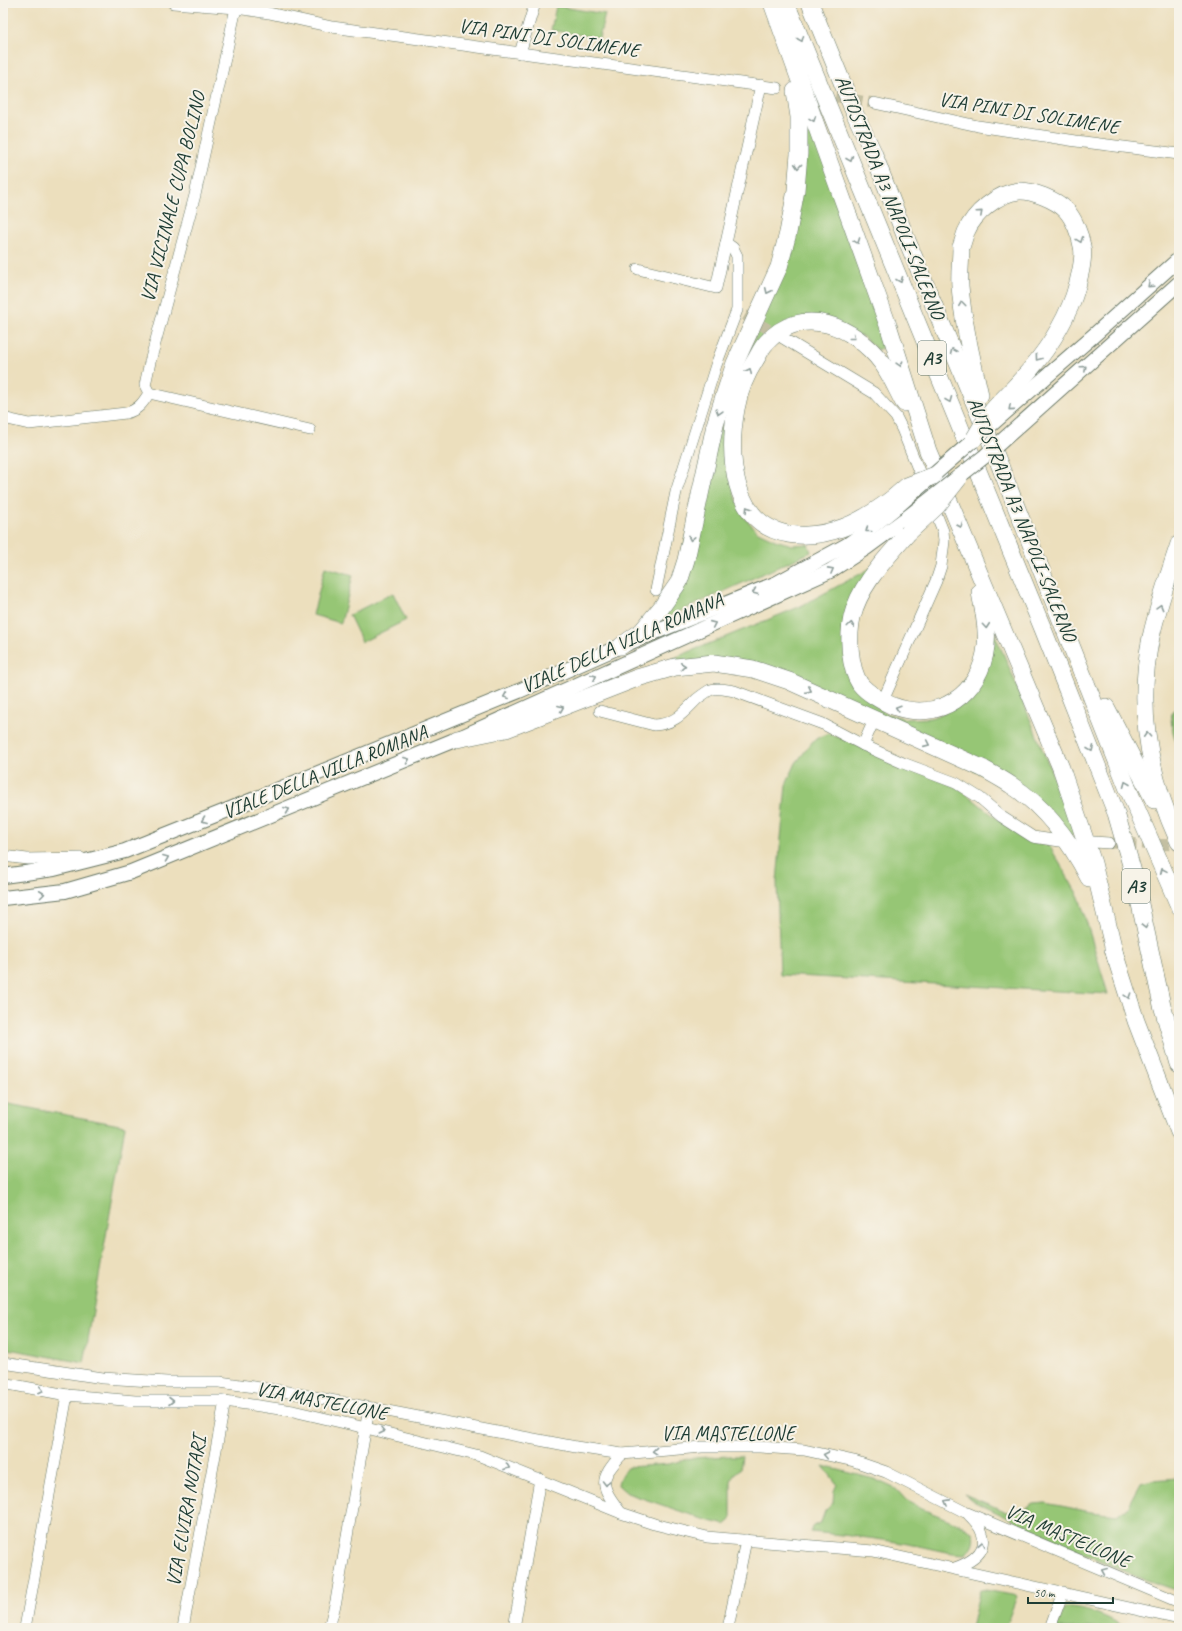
<svg xmlns="http://www.w3.org/2000/svg" width="1182" height="1631" viewBox="0 0 1182 1631" font-family="Caveat,sans-serif">
<style>
.green{fill:#96c675;stroke:#5a8254}
.lines{fill:none;stroke-linecap:round;stroke-linejoin:round}
.minor-tunnel{stroke:#c3bfa2;stroke-width:11;stroke-dasharray:11 5.5;stroke-linecap:butt}
.minor-casing{stroke:#677664;stroke-width:12}
.major-casing{stroke:#677664;stroke-width:16}
.highway-casing{stroke:#677664;stroke-width:18}
.minor{stroke:#fff;stroke-width:11}
.major{stroke:#fff;stroke-width:14}
.highway{stroke:#fff;stroke-width:17}
.major-bridge-casing{stroke:#677664;stroke-width:16;stroke-linecap:butt}
.highway-bridge-casing{stroke:#677664;stroke-width:18;stroke-linecap:butt}
.major-bridge{stroke:#fff;stroke-width:14}
.highway-bridge{stroke:#fff;stroke-width:17}
.oneway{stroke:#8f9e9a}
.labels{text-anchor:middle;dominant-baseline:central;stroke-width:4;stroke-linejoin:round;paint-order:stroke}
.shield{fill:#f7f3e8;stroke:#60746a;stroke-width:1}
.shield-label{font-size:19px;font-weight:bold;fill:#1f3d34}
.street-label{font-size:20px;fill:#1f3d34;stroke:#f7f3e8}
</style>
<rect width="100%" height="100%" fill="#f7f3e8"/>
<filter id="ink" filterUnits="userSpaceOnUse"><feTurbulence type="fractalNoise" baseFrequency=".025" numOctaves="2"/><feDisplacementMap in="SourceGraphic" scale="8" xChannelSelector="R" yChannelSelector="G"/><feConvolveMatrix kernelMatrix="1 2 1 2 8 2 1 2 1" color-interpolation-filters="sRGB"/></filter>
<filter id="wash" filterUnits="userSpaceOnUse"><feTurbulence type="fractalNoise" baseFrequency=".012" numOctaves="4" result="noise"/><feDisplacementMap in="SourceGraphic" scale="16" xChannelSelector="R" yChannelSelector="G"/><feGaussianBlur stdDeviation="0.9" result="paint"/><feColorMatrix in="noise" values="0 0 0 0 0 0 0 0 0 0 0 0 0 0 0 0 0 1.4 0 .05"/><feComposite in="paint" operator="in"/></filter>
<g filter="url(#wash)">
<rect width="100%" height="100%" fill="#ecdfbd"/>
<g class="green">
<path d="M 556,6 L 605,14 L 599,38 L 551,30 Z"/>
<path d="M 807,128 L 814,128 L 856,248 L 885,346 L 877,350 L 862,336 L 790,321 L 740,380 L 734,494 L 745,518 L 758,532 L 775,540 L 792,545 L 808,544 L 811,552 L 665,618 L 663,615 L 731,393 L 781,275 Z"/>
<path d="M 325,567 L 353,575 L 341,623 L 313,615 Z"/>
<path d="M 873,567 L 844,633 L 874,705 L 888,714 L 906,719 L 930,718 L 945,713 L 994,633 L 1007,662 L 1075,830 L 1071,836 L 1042,804 L 786,676 L 674,662 L 674,658 L 799,607 Z"/>
<path d="M 393,593 L 406,620 L 362,642 L 349,615 Z"/>
<path d="M 1173,710 L 1179,711 L 1179,750 C 1175,738 1168,723 1173,710 Z"/>
<path d="M 828,733 L 959,788 L 995,817 L 1035,843 L 1049,845 L 1079,897 L 1108,994 L 780,975 L 777,881 L 786,785 L 796,763 L 813,741 Z"/>
<path d="M 3,1103 L 125,1126 L 84,1363 L 3,1348 Z"/>
<path d="M 731,1456 L 742,1456 L 740,1469 L 734,1474 L 731,1481 L 731,1520 L 725,1525 L 703,1519 L 627,1493 L 618,1485 C 619,1477 623,1471 629,1467 L 669,1464 L 691,1458 Z"/>
<path d="M 823,1466 L 874,1479 L 896,1489 L 906,1500 L 922,1509 L 962,1525 L 973,1533 C 975,1542 972,1546 966,1554 C 949,1554 926,1547 908,1544 C 875,1538 843,1535 810,1532 L 814,1526 L 821,1522 L 825,1511 L 833,1503 L 834,1491 L 837,1484 Z"/>
<path d="M 1179,1478 L 1179,1591 L 1135,1576 L 1052,1539 L 973,1501 L 964,1494 L 1007,1512 L 1020,1512 L 1033,1504 L 1046,1503 L 1091,1512 L 1117,1515 L 1127,1507 L 1140,1483 L 1152,1480 Z"/>
<path d="M 980,1589 L 1017,1596 L 1005,1628 L 971,1628 Z"/>
<path d="M 1065,1608 C 1085,1607 1109,1617 1126,1628 L 1056,1628 Z"/>
</g>
</g>
<g filter="url(#ink)">
<g class="lines">
<g class="minor-tunnel">
<path d="M 819,94 L 874,103"/>
<path d="M 745,315 L 781,337"/>
<path d="M 1109,843 L 1179,845"/>
</g>
<defs>
<g id="minor">
<path d="M 173,3 L 236,8 L 269,13 L 332,27 L 777,88"/>
<path d="M 520,53 L 535,3"/>
<path d="M 874,103 L 978,126 L 1076,141 L 1179,154"/>
<path d="M 638,269 L 716,288 L 761,85"/>
<path d="M 783,338 L 874,393 L 896,417 L 902,429 L 943,531 L 944,541 L 941,566 L 936,581 L 885,696"/>
<path d="M 149,393 L 310,430"/>
<path d="M 3,418 L 29,424 L 126,413 C 138,410 143,403 149,393 L 145,385 L 150,362 L 195,195 L 236,8"/>
<path d="M 656,590 L 676,492 L 716,365 L 737,310 L 737,256 L 733,248 L 726,243"/>
<path d="M 600,711 L 654,725 C 675,724 683,713 697,699 C 701,696 706,692 710,690 C 717,687 727,690 734,691 L 823,724 L 863,745 L 903,763 L 956,783 L 980,798 L 1002,817 L 1033,837 L 1060,841"/>
<path d="M 863,745 L 871,727"/>
<path d="M 1093,842 L 1109,843"/>
<path d="M 3,856 L 27,859 L 81,858"/>
<path d="M 3,1363 L 103,1378 L 167,1382 L 220,1382 L 288,1392 L 576,1447 L 622,1454 L 702,1447 L 760,1447 L 804,1450 L 854,1461 L 886,1472 L 965,1512 L 1179,1602"/>
<path d="M 3,1383 L 67,1395 L 135,1401 L 225,1401 L 293,1411 L 366,1428 L 480,1456 L 621,1513 L 654,1524 L 707,1537 L 873,1551 L 1179,1619"/>
<path d="M 621,1513 C 600,1485 598,1481 622,1454"/>
<path d="M 955,1568 C 985,1557 994,1539 969,1515"/>
<path d="M 25,1628 L 67,1395"/>
<path d="M 183,1628 L 225,1401"/>
<path d="M 329,1628 L 336,1601 L 369,1408"/>
<path d="M 514,1628 L 540,1479"/>
<path d="M 728,1628 L 746,1540"/>
<path d="M 1050,1628 L 1063,1592"/>
</g>
<g id="major">
<path d="M 3,876 L 54,869 L 125,851 L 223,812 L 519,691 L 621,646 L 777,583 L 847,545 L 864,533 L 899,505"/>
<path d="M 3,898 L 65,891 L 131,872 L 457,739 L 830,571 L 866,548 L 904,520"/>
</g>
<g id="highway">
<path d="M 772,3 L 889,328 L 928,451 L 1061,768 L 1093,863 L 1116,959"/>
<path d="M 786,3 L 1043,629 L 1116,813 L 1133,872 L 1162,1005 L 1179,1064"/>
<path d="M 810,3 L 855,114 L 873,152 L 906,238 L 989,438 L 1128,789 L 1179,906"/>
<path d="M 961,247 C 961,260 959,273 960,286 C 963,323 972,359 980,395"/>
<path d="M 893,498 C 862,522 828,540 788,534 C 731,524 728,454 736,409 C 739,392 747,373 756,359 C 759,354 762,347 766,343 C 802,303 854,326 882,363 C 891,376 897,390 904,403"/>
<path d="M 907,534 C 887,558 860,584 852,617 C 848,636 849,667 860,684 C 867,693 883,702 893,706 C 939,723 981,694 986,646 C 988,627 983,610 980,592"/>
<path d="M 1179,544 C 1169,574 1158,606 1151,637 C 1136,709 1149,777 1179,842"/>
<path d="M 621,646 L 642,631 L 661,608 L 679,582 L 686,560 L 715,425 L 724,396 L 735,363 L 779,267 L 788,233 L 796,190 L 799,154 L 799,117 L 795,91"/>
<path d="M 1106,707 L 1154,800"/>
<path d="M 457,739 L 506,729 L 637,678 L 675,667 L 714,663 L 753,669 L 789,681 L 982,768 C 991,773 1002,779 1011,785 C 1046,807 1071,843 1089,878"/>
<path d="M 1113,949 L 1136,1021 L 1179,1132"/>
</g>
</defs>
<use href="#minor" class="minor-casing"/>
<use href="#major" class="major-casing"/>
<use href="#highway" class="highway-casing"/>
<use href="#minor" class="minor"/>
<use href="#major" class="major"/>
<use href="#highway" class="highway"/>
<defs>
<g id="major-bridge">
<path d="M 899,505 L 1093,336 L 1179,259"/>
<path d="M 904,520 L 985,456 L 1179,283"/>
</g>
<g id="highway-bridge">
<path d="M 961,247 C 963,242 964,237 966,232 C 974,213 998,193 1019,191 C 1032,190 1056,200 1066,210 C 1074,219 1080,234 1082,246 C 1085,258 1078,284 1074,296 C 1063,327 1043,356 1021,380 C 1012,391 1001,400 992,411 C 985,419 980,430 974,439"/>
<path d="M 893,498 L 907,486 L 933,476"/>
<path d="M 907,534 L 937,506 L 959,478"/>
</g>
</defs>
<use href="#major-bridge" class="major-bridge-casing"/>
<use href="#highway-bridge" class="highway-bridge-casing"/>
<use href="#major-bridge" class="major-bridge"/>
<use href="#highway-bridge" class="highway-bridge"/>
</g>
<defs><path id="oneway-chevron" d="M-2-3.5L2.5 0L-2 3.5" fill="none" stroke-width="1.6" stroke-linecap="round" stroke-linejoin="round"/></defs>
<g class="oneway">
<use href="#oneway-chevron" transform="translate(801 39) rotate(68)"/>
<use href="#oneway-chevron" transform="translate(813 119) rotate(70)"/>
<use href="#oneway-chevron" transform="translate(850 159) rotate(68)"/>
<use href="#oneway-chevron" transform="translate(798 166) rotate(94)"/>
<use href="#oneway-chevron" transform="translate(980 213) rotate(-42)"/>
<use href="#oneway-chevron" transform="translate(1080 240) rotate(70)"/>
<use href="#oneway-chevron" transform="translate(857 241) rotate(70)"/>
<use href="#oneway-chevron" transform="translate(900 280) rotate(68)"/>
<use href="#oneway-chevron" transform="translate(1150 285) rotate(138)"/>
<use href="#oneway-chevron" transform="translate(768 291) rotate(115)"/>
<use href="#oneway-chevron" transform="translate(962 304) rotate(-97)"/>
<use href="#oneway-chevron" transform="translate(853 337) rotate(38)"/>
<use href="#oneway-chevron" transform="translate(953 351) rotate(-113)"/>
<use href="#oneway-chevron" transform="translate(1038 358) rotate(126)"/>
<use href="#oneway-chevron" transform="translate(900 364) rotate(72)"/>
<use href="#oneway-chevron" transform="translate(1084 368) rotate(-42)"/>
<use href="#oneway-chevron" transform="translate(749 371) rotate(-64)"/>
<use href="#oneway-chevron" transform="translate(949 400) rotate(68)"/>
<use href="#oneway-chevron" transform="translate(1011 408) rotate(139)"/>
<use href="#oneway-chevron" transform="translate(719 412) rotate(106)"/>
<use href="#oneway-chevron" transform="translate(748 509) rotate(-122)"/>
<use href="#oneway-chevron" transform="translate(960 525) rotate(67)"/>
<use href="#oneway-chevron" transform="translate(868 530) rotate(142)"/>
<use href="#oneway-chevron" transform="translate(691 538) rotate(102)"/>
<use href="#oneway-chevron" transform="translate(831 570) rotate(-29)"/>
<use href="#oneway-chevron" transform="translate(755 592) rotate(158)"/>
<use href="#oneway-chevron" transform="translate(1160 607) rotate(-74)"/>
<use href="#oneway-chevron" transform="translate(713 624) rotate(-24)"/>
<use href="#oneway-chevron" transform="translate(851 625) rotate(-83)"/>
<use href="#oneway-chevron" transform="translate(986 626) rotate(85)"/>
<use href="#oneway-chevron" transform="translate(683 666) rotate(-6)"/>
<use href="#oneway-chevron" transform="translate(594 677) rotate(-24)"/>
<use href="#oneway-chevron" transform="translate(809 690) rotate(25)"/>
<use href="#oneway-chevron" transform="translate(506 696) rotate(158)"/>
<use href="#oneway-chevron" transform="translate(561 708) rotate(-22)"/>
<use href="#oneway-chevron" transform="translate(898 708) rotate(-163)"/>
<use href="#oneway-chevron" transform="translate(1147 735) rotate(-93)"/>
<use href="#oneway-chevron" transform="translate(927 744) rotate(24)"/>
<use href="#oneway-chevron" transform="translate(1091 749) rotate(68)"/>
<use href="#oneway-chevron" transform="translate(407 760) rotate(-22)"/>
<use href="#oneway-chevron" transform="translate(1126 784) rotate(-112)"/>
<use href="#oneway-chevron" transform="translate(287 810) rotate(-22)"/>
<use href="#oneway-chevron" transform="translate(204 820) rotate(159)"/>
<use href="#oneway-chevron" transform="translate(166 858) rotate(-22)"/>
<use href="#oneway-chevron" transform="translate(1163 871) rotate(-114)"/>
<use href="#oneway-chevron" transform="translate(42 894) rotate(-7)"/>
<use href="#oneway-chevron" transform="translate(1145 926) rotate(78)"/>
<use href="#oneway-chevron" transform="translate(1128 996) rotate(72)"/>
<use href="#oneway-chevron" transform="translate(41 1390) rotate(11)"/>
<use href="#oneway-chevron" transform="translate(171 1401)"/>
<use href="#oneway-chevron" transform="translate(382 1431) rotate(14)"/>
<use href="#oneway-chevron" transform="translate(655 1451) rotate(175)"/>
<use href="#oneway-chevron" transform="translate(826 1455) rotate(-168)"/>
<use href="#oneway-chevron" transform="translate(507 1467) rotate(21)"/>
<use href="#oneway-chevron" transform="translate(606 1483) rotate(90)"/>
<use href="#oneway-chevron" transform="translate(947 1502) rotate(-152)"/>
<use href="#oneway-chevron" transform="translate(982 1544) rotate(-80)"/>
<use href="#oneway-chevron" transform="translate(1104 1571) rotate(-157)"/>
</g>
</g>
<g class="labels">
<g class="shield">
<rect x="918" y="341" width="28" height="34" rx="3"/>
<rect x="1122" y="869" width="28" height="34" rx="3"/>
</g>
<g class="shield-label">
<text x="932" y="358">A3</text>
<text x="1136" y="886">A3</text>
</g>
<g class="street-label">
<text transform="translate(549 38) rotate(8)">VIA PINI DI SOLIMENE</text>
<text transform="translate(1029 113) rotate(9)">VIA PINI DI SOLIMENE</text>
<text transform="translate(173 197) rotate(-76)">VIA VICINALE CUPA BOLINO</text>
<text transform="translate(890 197) rotate(68)">AUTOSTRADA A3 NAPOLI-SALERNO</text>
<text transform="translate(1022 519) rotate(68)">AUTOSTRADA A3 NAPOLI-SALERNO</text>
<text transform="translate(622 643) rotate(-24)">VIALE DELLA VILLA ROMANA</text>
<text transform="translate(325 772) rotate(-22)">VIALE DELLA VILLA ROMANA</text>
<text transform="translate(322 1401) rotate(11)">VIA MASTELLONE</text>
<text x="728" y="1433">VIA MASTELLONE</text>
<text transform="translate(186 1511) rotate(-80)">VIA ELVIRA NOTARI</text>
<text transform="translate(1068 1536) rotate(23)">VIA MASTELLONE</text>
</g>
</g>
<rect width="1182" height="1631" fill="none" stroke="#f7f3e8" stroke-width="16"/>
<path d="M1028 1597v6h85v-6" fill="none" stroke="#1f3d34" stroke-width="2"/>
<text x="1034" y="1597" font-size="12" fill="#1f3d34" stroke="#f7f3e8" stroke-width="3" paint-order="stroke">50 m</text>
</svg>
